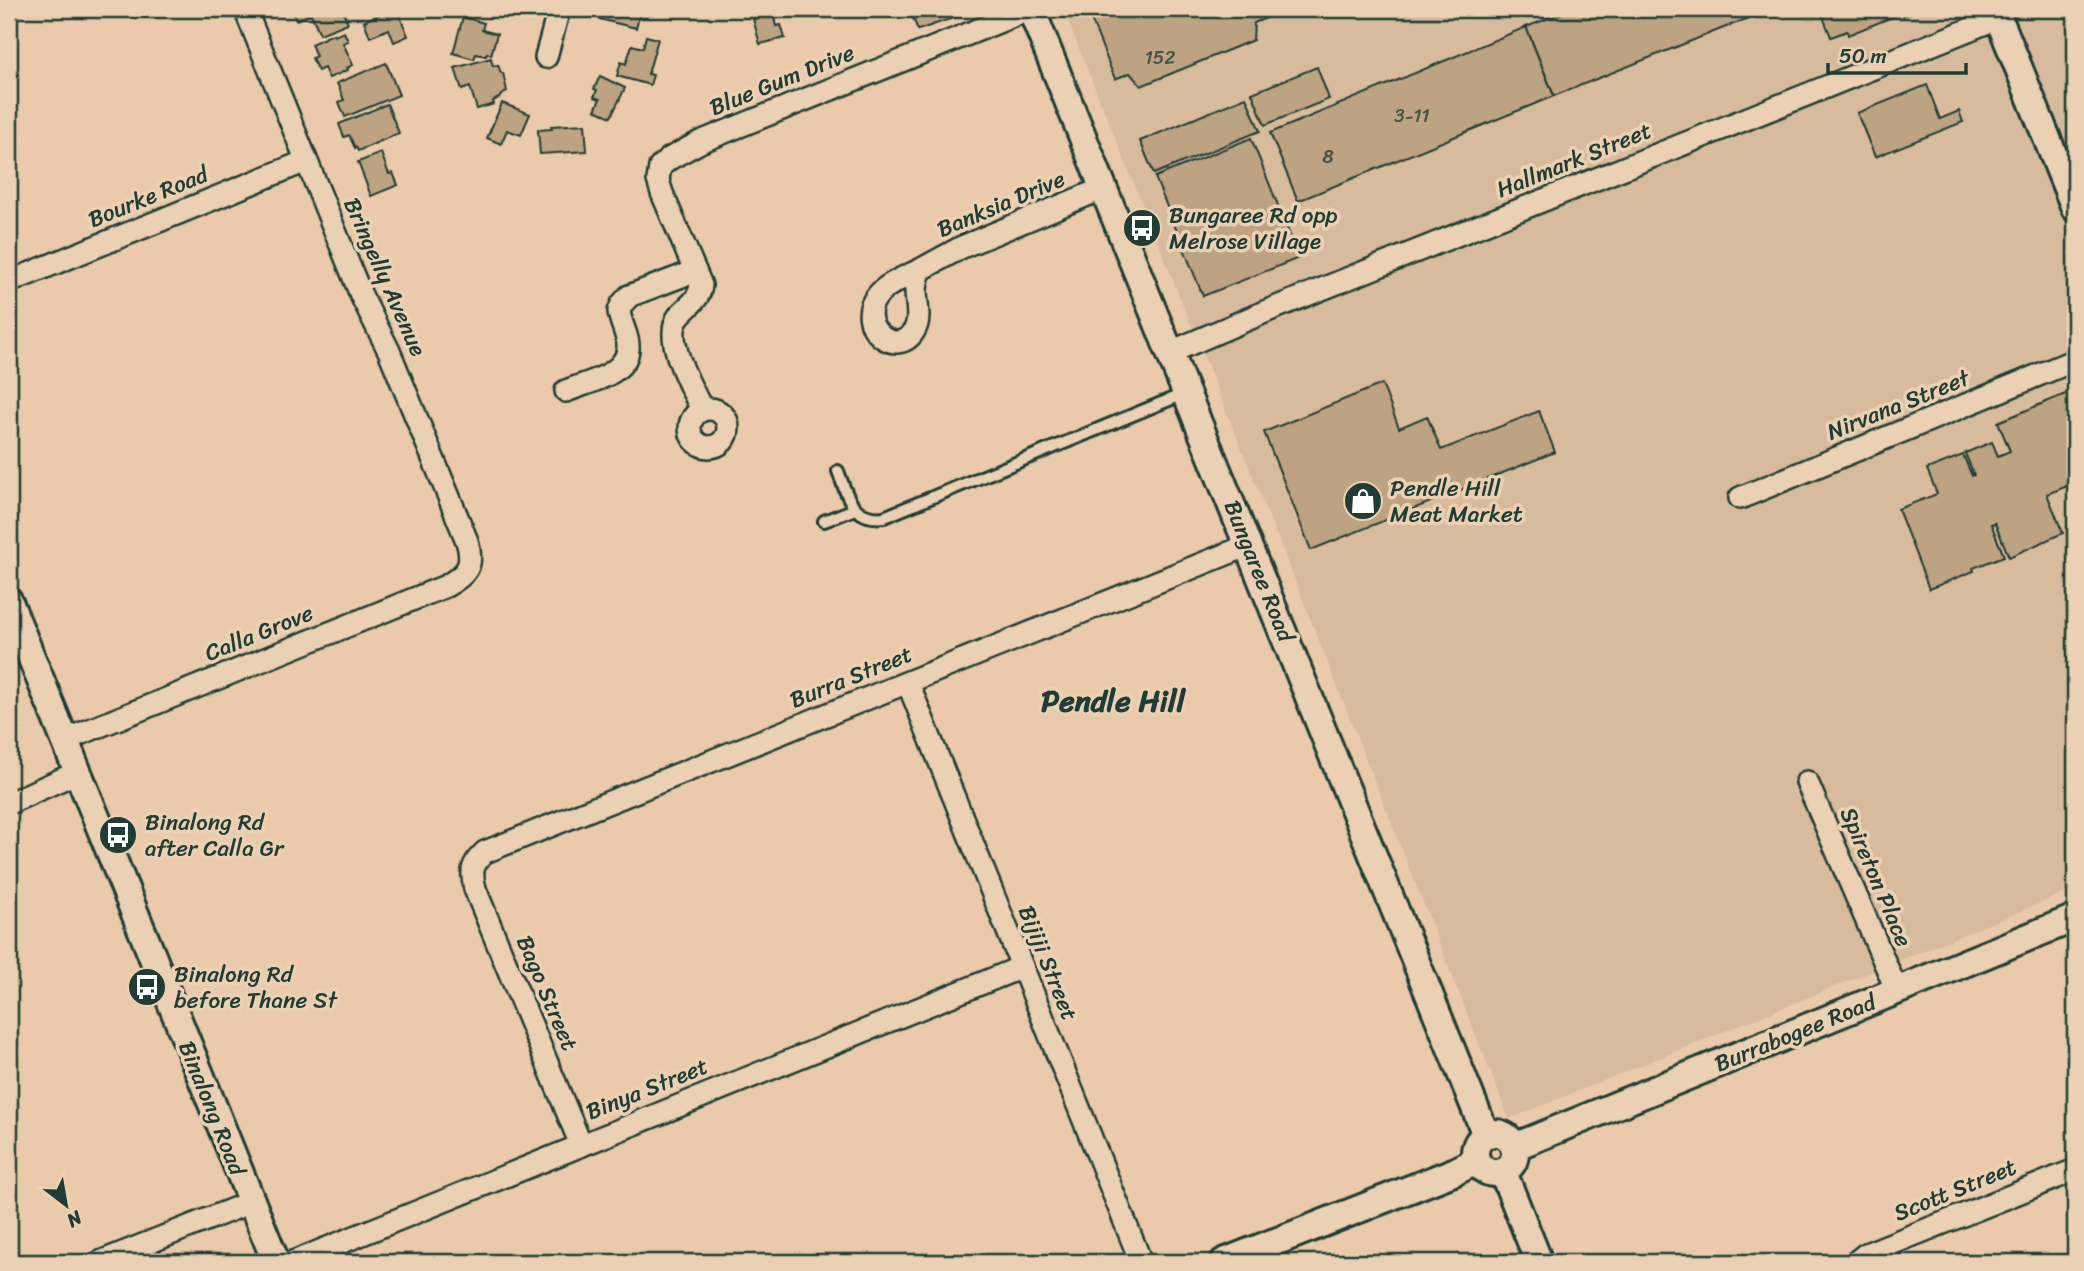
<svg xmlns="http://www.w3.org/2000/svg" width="2084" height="1271" viewBox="0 0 2084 1271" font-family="Sriracha,sans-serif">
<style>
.built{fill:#d8bb9c}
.building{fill:#bda382;stroke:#1f3d34;stroke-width:2}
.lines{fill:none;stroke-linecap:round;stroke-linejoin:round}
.service-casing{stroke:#1f3d34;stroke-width:16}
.minor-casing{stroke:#1f3d34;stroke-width:26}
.tertiary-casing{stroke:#1f3d34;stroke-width:32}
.service{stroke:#ecd0b3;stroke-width:10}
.minor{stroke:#ecd0b3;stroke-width:21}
.tertiary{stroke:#ecd0b3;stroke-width:26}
.labels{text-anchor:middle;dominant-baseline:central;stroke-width:7;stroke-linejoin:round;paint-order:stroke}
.number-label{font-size:19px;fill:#465648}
.street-label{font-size:23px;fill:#1f3d34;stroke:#ecd0b3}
.poi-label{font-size:23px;fill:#1f3d34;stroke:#ecd0b3;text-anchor:start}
.district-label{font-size:30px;font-weight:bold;fill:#1f3d34;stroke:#ecd0b3}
</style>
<rect width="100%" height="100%" fill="#eacaaa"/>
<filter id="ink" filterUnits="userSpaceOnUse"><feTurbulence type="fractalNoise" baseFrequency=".0143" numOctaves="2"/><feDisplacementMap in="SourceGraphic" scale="14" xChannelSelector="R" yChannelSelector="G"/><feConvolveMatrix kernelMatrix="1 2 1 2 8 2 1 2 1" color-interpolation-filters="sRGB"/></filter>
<g filter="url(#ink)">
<path class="built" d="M 1063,9 L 2075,9 L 2075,889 L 1509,1119 L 1298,588 Z"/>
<g class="building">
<path d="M 291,9 L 342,9 L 348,23 L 320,34 L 311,14 L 296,20 Z"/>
<path d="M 393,9 L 397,9 L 408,36 L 394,42 L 389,29 L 370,37 L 364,21 Z"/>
<path d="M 601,9 L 633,9 L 632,10 L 640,13 L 636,28 L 599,19 Z"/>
<path d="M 909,9 L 980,9 L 918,30 Z"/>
<path d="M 1087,9 L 1288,9 L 1254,23 L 1253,40 L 1141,86 L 1130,73 L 1115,79 Z"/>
<path d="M 1573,9 L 1771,9 L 1554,96 L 1526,27 Z"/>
<path d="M 1820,9 L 1921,9 L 1903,16 L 1902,13 L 1848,35 L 1847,31 L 1831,37 Z"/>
<path d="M 773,14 L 776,26 L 781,25 L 785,38 L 760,44 L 753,19 Z"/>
<path d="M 463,17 L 484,23 L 482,30 L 497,34 L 491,55 L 487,53 L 486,56 L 476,54 L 474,59 L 453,53 Z"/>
<path d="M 1526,27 L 1554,96 L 1298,201 L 1270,133 Z"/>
<path d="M 344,32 L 348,41 L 343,43 L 353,65 L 347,68 L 348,70 L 329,78 L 324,68 L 318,71 L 312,58 L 316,56 L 311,44 L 333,34 L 334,36 Z"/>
<path d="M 646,36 L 658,39 L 648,74 L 653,75 L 650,85 L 617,76 L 621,62 L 626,64 L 632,45 L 643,48 Z"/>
<path d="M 491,58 L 493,66 L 498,65 L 501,73 L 503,73 L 507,91 L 499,98 L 493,101 L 494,104 L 477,109 L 470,87 L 462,90 L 455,68 Z"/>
<path d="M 386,63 L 399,95 L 345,117 L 339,102 L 344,100 L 337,83 Z"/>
<path d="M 1317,67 L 1329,99 L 1265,125 L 1252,93 Z"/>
<path d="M 600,76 L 625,88 L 611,117 L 595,110 L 600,99 L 594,97 L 597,90 L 594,89 Z"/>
<path d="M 1927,85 L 1940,119 L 1959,111 L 1963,122 L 1875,157 L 1857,113 Z"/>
<path d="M 1246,97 L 1260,131 L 1154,174 L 1140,141 Z"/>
<path d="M 502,103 L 530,114 L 521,135 L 507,130 L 501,144 L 487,138 Z"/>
<path d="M 387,104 L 399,133 L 358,151 L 356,147 L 355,148 L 349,135 L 344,137 L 339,124 Z"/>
<path d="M 585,124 L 587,151 L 540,154 L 538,130 L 552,129 L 551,126 Z"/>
<path d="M 1251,138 L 1299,258 L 1203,296 L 1155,177 Z"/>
<path d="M 381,153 L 389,174 L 393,173 L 398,185 L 371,196 L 358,162 Z"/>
<path d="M 1382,384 L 1399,428 L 1427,416 L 1441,450 L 1539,411 L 1555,452 L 1311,550 L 1264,432 Z"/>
<path d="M 2075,390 L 2075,483 L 2047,494 L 2063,533 L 2009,557 L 1995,523 L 1991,524 L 2004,556 L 1973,568 L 1974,571 L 1929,589 L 1898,509 L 1937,494 L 1927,469 L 1963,455 L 1972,476 L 1974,475 L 1965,453 L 1992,442 L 1998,456 L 2010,451 L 1998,422 Z"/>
</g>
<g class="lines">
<defs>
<g id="service">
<path d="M 838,471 C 847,495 852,521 884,517 L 1186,393"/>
<path d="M 824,521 L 855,509"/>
</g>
<g id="minor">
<path d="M 546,57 L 559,9"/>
<path d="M 920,270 C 906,277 888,283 878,295 C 852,325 898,362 915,329 C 921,318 916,303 916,291 C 916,284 918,277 920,270 L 962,247 L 1104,188"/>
<path d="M 9,282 L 306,161"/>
<path d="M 1171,352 L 1267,311 L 1998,18"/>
<path d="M 566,391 C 588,382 631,374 628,344 C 627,333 620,322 619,311 L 622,304 L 629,296 L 695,271"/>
<circle cx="709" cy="428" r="19"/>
<path d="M 702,410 C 692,388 662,338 679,316 C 687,306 700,300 701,285 L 662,193 L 658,180 L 660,167 L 669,159 L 700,142 L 1030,9"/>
<path d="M 1740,498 L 2075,360"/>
<path d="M 908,683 L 1141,1262"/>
<path d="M 65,740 L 446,586 C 468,573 474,566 467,541 L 389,351 L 361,295 L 245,9"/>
<path d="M 1807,782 L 1897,991"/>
<path d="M 9,803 L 78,772"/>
<path d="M 581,1145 L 475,889 C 471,871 471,865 485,852 L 1249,545"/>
<path d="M 100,1262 L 251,1202"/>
<path d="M 293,1262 L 1022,967"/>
<path d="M 1856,1262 L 1866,1254 L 2075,1170"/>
</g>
<g id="tertiary">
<path d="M 1031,9 L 1486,1135"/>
<path d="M 1995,9 L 2075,208"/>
<path d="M 9,602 L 276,1262"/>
<circle cx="1495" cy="1153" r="20"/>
<path d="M 1514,1147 L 2075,918"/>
<path d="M 1503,1172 L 1539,1262"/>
<path d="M 1224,1262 L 1456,1171 L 1476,1161"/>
</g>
</defs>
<use href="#service" class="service-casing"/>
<use href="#minor" class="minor-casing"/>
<use href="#tertiary" class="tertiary-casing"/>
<use href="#service" class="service"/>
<use href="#minor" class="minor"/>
<use href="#tertiary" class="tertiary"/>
</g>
</g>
<defs>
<symbol id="bus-disc" viewBox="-11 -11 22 22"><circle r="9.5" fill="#1f3d34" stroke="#ecd0b3"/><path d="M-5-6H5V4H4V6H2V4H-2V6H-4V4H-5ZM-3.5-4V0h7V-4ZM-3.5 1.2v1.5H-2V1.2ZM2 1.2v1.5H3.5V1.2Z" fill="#fff"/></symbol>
<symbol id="shop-disc" viewBox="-11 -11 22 22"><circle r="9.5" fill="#1f3d34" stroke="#ecd0b3"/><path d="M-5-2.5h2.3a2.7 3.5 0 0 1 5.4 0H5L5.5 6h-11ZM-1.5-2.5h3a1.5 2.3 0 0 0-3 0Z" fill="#fff"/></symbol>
</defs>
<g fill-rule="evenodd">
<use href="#bus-disc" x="1120" y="206" width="44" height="44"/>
<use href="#shop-disc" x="1341" y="479" width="44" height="44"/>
<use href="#bus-disc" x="96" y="813" width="44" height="44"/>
<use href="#bus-disc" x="125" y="965" width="44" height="44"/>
</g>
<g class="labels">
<g class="number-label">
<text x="1160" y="57">152</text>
<text x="1412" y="115">3-11</text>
<text x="1328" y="156">8</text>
</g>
<g class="street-label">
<text transform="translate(782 80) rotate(-22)">Blue Gum Drive</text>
<text transform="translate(1574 160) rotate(-22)">Hallmark Street</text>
<text transform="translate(148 197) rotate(-22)">Bourke Road</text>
<text transform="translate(1001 204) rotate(-23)">Banksia Drive</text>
<text transform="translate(385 277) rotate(66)">Bringelly Avenue</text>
<text transform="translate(1898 405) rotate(-22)">Nirvana Street</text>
<text transform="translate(1259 571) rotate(68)">Bungaree Road</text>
<text transform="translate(259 633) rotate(-22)">Calla Grove</text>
<text transform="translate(851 677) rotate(-22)">Burra Street</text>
<text transform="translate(1876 877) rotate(67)">Spireton Place</text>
<text transform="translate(1048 963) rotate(68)">Bijiji Street</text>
<text transform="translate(547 993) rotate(67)">Bago Street</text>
<text transform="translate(1795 1033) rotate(-22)">Burrabogee Road</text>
<text transform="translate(647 1089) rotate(-22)">Binya Street</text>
<text transform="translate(212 1108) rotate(68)">Binalong Road</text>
<text transform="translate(1955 1190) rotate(-22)">Scott Street</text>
</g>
<g class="poi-label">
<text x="1169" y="215">Bungaree Rd opp<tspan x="1169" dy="26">Melrose Village</tspan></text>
<text x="1390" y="488">Pendle Hill<tspan x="1390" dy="26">Meat Market</tspan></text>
<text x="145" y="822">Binalong Rd<tspan x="145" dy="26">after Calla Gr</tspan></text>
<text x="174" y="974">Binalong Rd<tspan x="174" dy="26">before Thane St</tspan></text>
</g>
<g class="district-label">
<text x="1113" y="701">Pendle Hill</text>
</g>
</g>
<rect width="2084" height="1271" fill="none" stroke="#ecd0b3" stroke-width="35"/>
<rect x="18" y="18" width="2049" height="1236" fill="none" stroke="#1f3d34" stroke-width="2.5" filter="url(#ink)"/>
<g transform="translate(66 1205) rotate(149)" stroke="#ecd0b3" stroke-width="5" paint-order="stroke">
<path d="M0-5L12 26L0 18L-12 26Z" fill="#1f3d34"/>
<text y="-10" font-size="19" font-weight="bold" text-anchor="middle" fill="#1f3d34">N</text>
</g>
<path d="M1828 63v10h138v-10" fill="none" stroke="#1f3d34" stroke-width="3.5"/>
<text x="1839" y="63" font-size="21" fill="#1f3d34" stroke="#ecd0b3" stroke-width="5" paint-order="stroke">50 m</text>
</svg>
